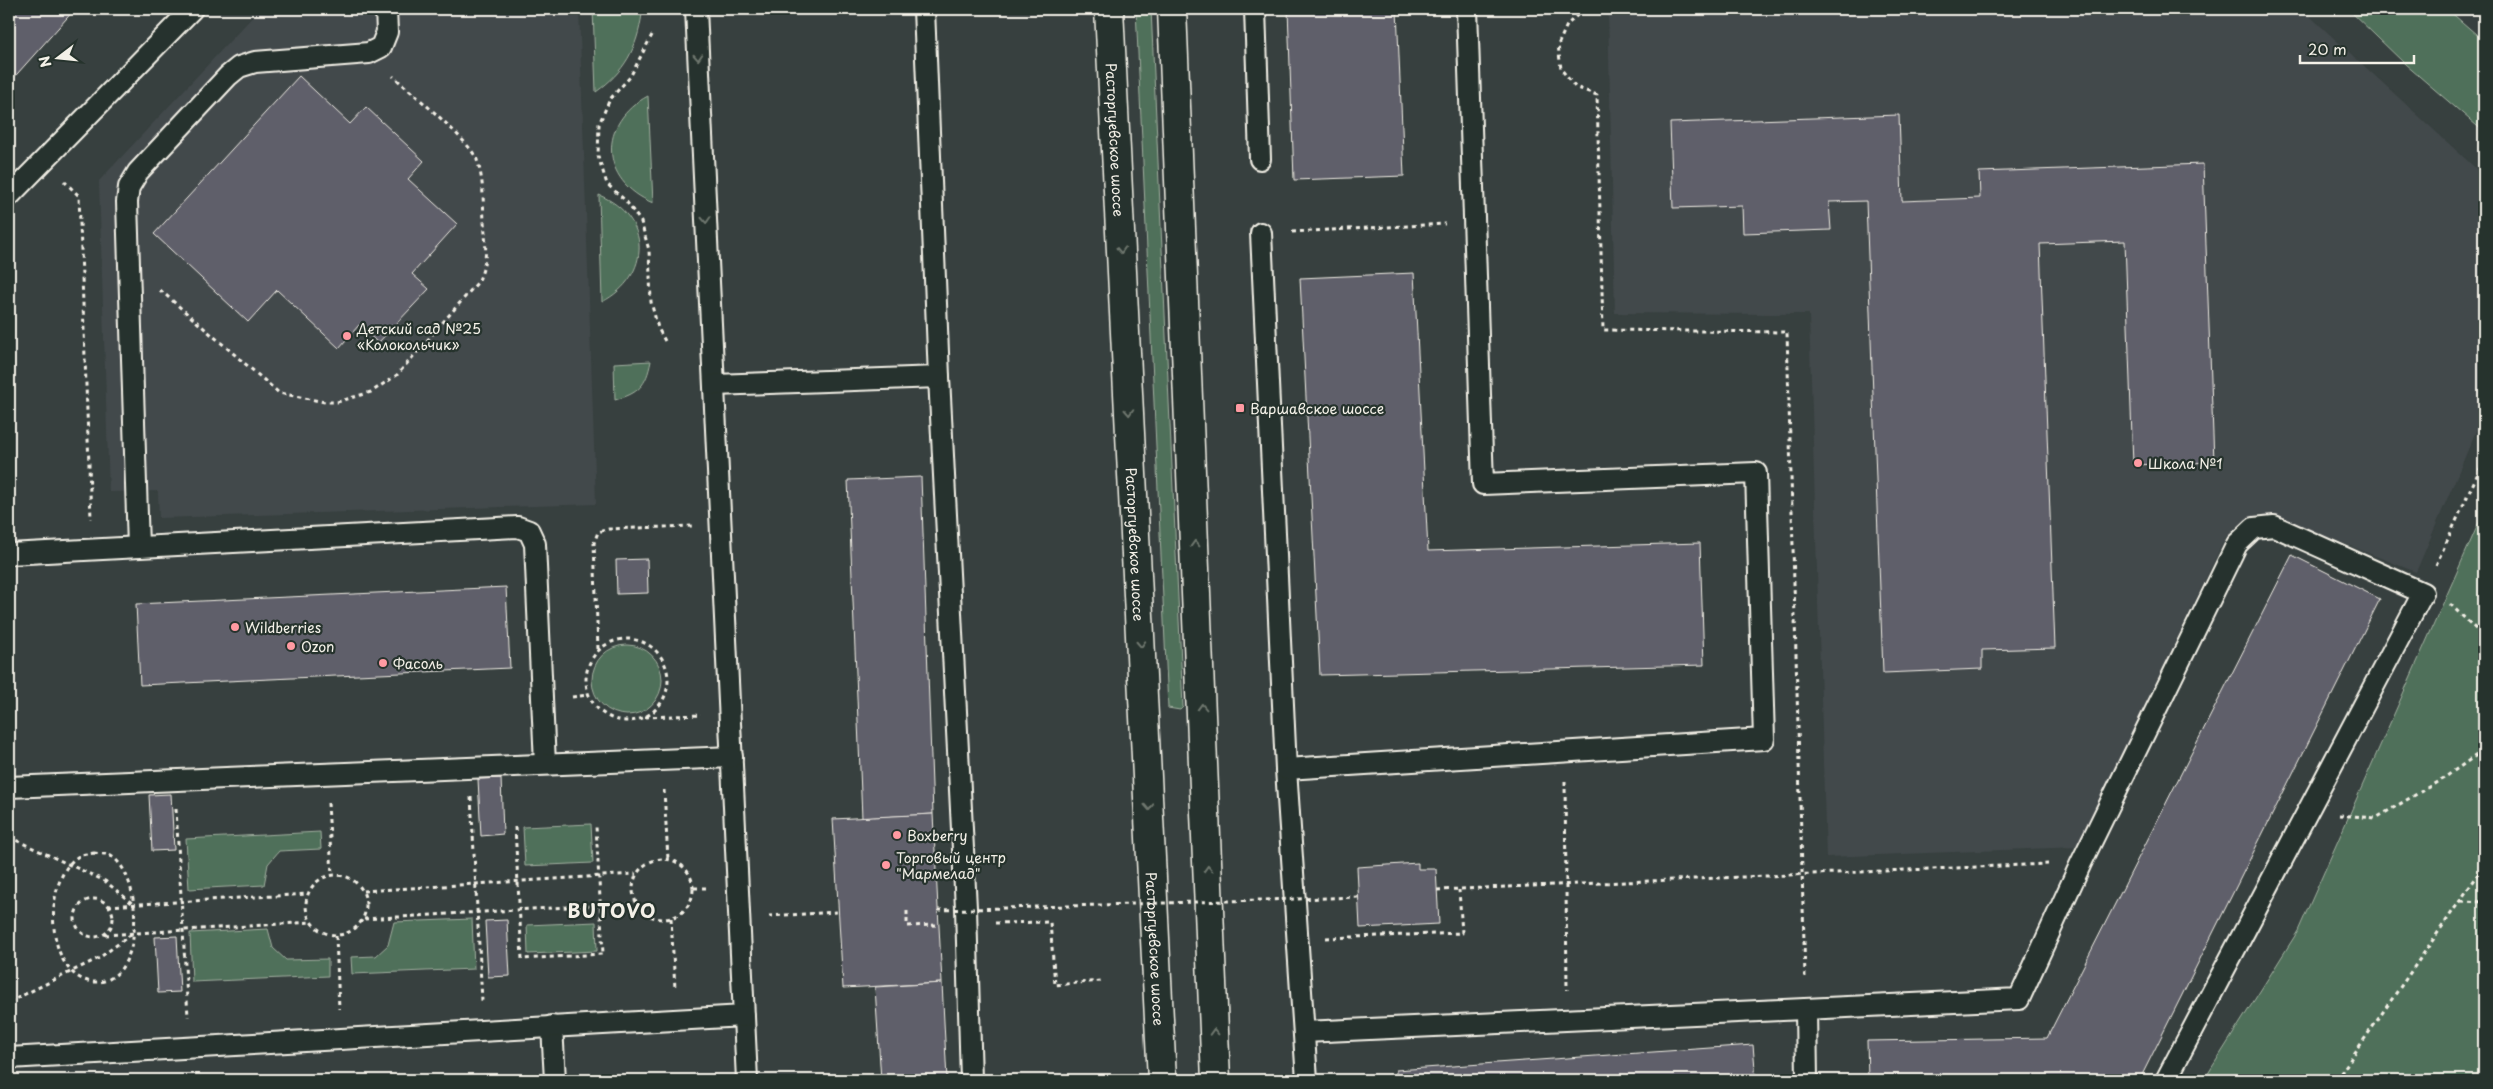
<svg xmlns="http://www.w3.org/2000/svg" width="2493" height="1089" viewBox="0 0 2493 1089" font-family="'Playpen Sans',sans-serif">
<style>
.built{fill:#43494c}
.green{fill:#50705a;stroke:#a2b0a1}
.building{fill:#5f5e6a;stroke:#f4f1e8}
.lines{fill:none;stroke-linecap:round;stroke-linejoin:round}
.lane-casing{stroke:#f4f1e8;stroke-width:24}
.secondary-casing{stroke:#f4f1e8;stroke-width:31}
.path{stroke:#f4f1e8;stroke-width:3;stroke-dasharray:4 4;stroke-linecap:butt}
.lane{stroke:#26332d;stroke-width:20}
.secondary{stroke:#26332d;stroke-width:28}
.path-bridge{stroke:#f4f1e8;stroke-width:3;stroke-dasharray:4 4;stroke-linecap:butt}
.oneway{stroke:#6e766e}
.poi-dot{fill:#ff9aa2;stroke:#26332d;stroke-width:2}
.labels{text-anchor:middle;dominant-baseline:central;stroke-width:4.5;stroke-linejoin:round;paint-order:stroke}
.street-label{font-size:14px;fill:#f4f1e8;stroke:#26332d}
.poi-label{font-size:14px;fill:#f4f1e8;stroke:#26332d;text-anchor:start}
.district-label{font-size:19px;font-weight:bold;letter-spacing:1px;fill:#f4f1e8;stroke:#26332d}
</style>
<rect width="100%" height="100%" fill="#37403f"/>
<filter id="ink" filterUnits="userSpaceOnUse"><feTurbulence type="fractalNoise" baseFrequency=".02" numOctaves="2"/><feDisplacementMap in="SourceGraphic" scale="10" xChannelSelector="R" yChannelSelector="G"/><feConvolveMatrix kernelMatrix="1 2 1 2 8 2 1 2 1" color-interpolation-filters="sRGB"/></filter>
<g filter="url(#ink)">
<g class="built">
<path d="M 260,9 L 579,9 L 596,504 L 159,518 L 158,491 L 109,492 L 99,181 Z"/>
<path d="M 1608,9 L 2302,9 L 2484,176 L 2484,412 L 2416,572 L 2285,520 L 2260,514 L 2246,520 L 2225,538 L 2077,847 L 1826,857 L 1809,314 L 1615,313 Z"/>
</g>
<g class="green">
<path d="M 593,9 L 641,9 L 642,14 C 637,49 625,71 596,92 Z"/>
<path d="M 1136,9 L 1151,9 L 1183,707 L 1180,710 L 1168,708 Z"/>
<path d="M 2348,9 L 2447,9 L 2484,41 L 2484,132 L 2405,64 Z"/>
<path d="M 648,96 L 653,203 C 599,181 598,122 648,96 Z"/>
<path d="M 599,195 C 652,217 652,276 602,302 Z"/>
<path d="M 651,361 C 646,386 639,393 615,400 L 614,363 Z"/>
<path d="M 2484,511 L 2484,1080 L 2204,1080 L 2298,931 Z"/>
<circle cx="627" cy="680" r="35"/>
<path d="M 591,824 L 593,863 L 525,866 L 523,827 Z"/>
<path d="M 320,832 L 321,849 L 279,851 L 268,864 L 264,885 L 189,889 L 186,839 Z"/>
<path d="M 472,919 L 474,969 L 352,974 L 351,957 L 376,956 L 388,945 L 394,922 Z"/>
<path d="M 596,922 L 597,951 L 528,954 L 527,925 Z"/>
<path d="M 268,929 L 273,948 L 286,960 L 328,959 L 328,976 L 192,982 L 190,933 Z"/>
</g>
<g class="building">
<path d="M 9,9 L 75,9 L 9,83 Z"/>
<path d="M 815,9 L 850,9 L 816,11 Z"/>
<path d="M 1288,9 L 1397,9 L 1404,176 L 1294,180 Z"/>
<path d="M 299,76 L 350,124 L 366,107 L 424,161 L 408,179 L 457,224 L 412,274 L 429,289 L 378,343 L 359,325 L 339,348 L 277,290 L 248,322 L 154,234 Z"/>
<path d="M 1899,115 L 1902,201 L 1980,198 L 1979,172 L 2203,164 L 2214,462 L 2133,465 L 2125,241 L 2040,244 L 2055,648 L 1982,650 L 1982,669 L 1883,673 L 1866,201 L 1829,202 L 1831,230 L 1743,233 L 1742,206 L 1673,208 L 1670,123 Z"/>
<path d="M 1414,273 L 1428,551 L 1700,543 L 1704,665 L 1320,675 L 1300,278 Z"/>
<path d="M 921,477 L 933,814 L 862,818 L 848,480 Z"/>
<path d="M 2292,555 L 2380,599 L 2141,1077 L 2136,1080 L 1868,1080 L 1867,1041 L 2047,1038 Z"/>
<path d="M 647,559 L 648,593 L 617,594 L 616,560 Z"/>
<path d="M 506,587 L 510,668 L 140,685 L 136,604 Z"/>
<path d="M 501,778 L 503,834 L 481,836 L 478,779 Z"/>
<path d="M 171,794 L 174,850 L 152,851 L 149,795 Z"/>
<path d="M 933,814 L 942,983 L 843,988 L 833,819 Z"/>
<path d="M 1418,863 L 1418,869 L 1436,869 L 1439,924 L 1360,928 L 1357,867 Z"/>
<path d="M 507,920 L 510,976 L 488,977 L 485,921 Z"/>
<path d="M 177,936 L 180,992 L 158,993 L 155,937 Z"/>
<path d="M 942,983 L 947,1080 L 881,1080 L 875,987 Z"/>
<path d="M 1753,1045 L 1756,1080 L 1396,1080 L 1396,1070 Z"/>
</g>
<g class="lines">
<defs>
<g id="lane">
<path d="M 696,9 L 747,1080"/>
<path d="M 924,9 L 939,377 L 966,908 L 971,1080"/>
<path d="M 1255,9 L 1260,159"/>
<path d="M 9,196 L 192,9"/>
<path d="M 1261,233 L 1286,769 L 1307,1080"/>
<path d="M 714,385 L 939,377"/>
<path d="M 138,547 L 127,202 L 129,187 L 138,172 L 228,76 L 239,67 L 255,62 L 369,53 L 381,47 L 387,32 L 386,9"/>
<path d="M 9,554 L 518,527 L 529,531 L 535,544 L 545,764"/>
<path d="M 1286,769 L 1764,739 L 1756,473 L 1483,484 L 1467,9"/>
<path d="M 9,787 L 732,757"/>
<path d="M 1806,1009 L 1807,1080"/>
<path d="M 552,1026 L 555,1080"/>
<path d="M 1304,1032 L 2019,999 L 2081,863 L 2237,544 L 2254,528 L 2274,526 L 2423,593 L 2166,1080"/>
<path d="M 9,1058 L 744,1016"/>
</g>
<g id="secondary">
<path id="s1" d="M 1109,9 L 1162,1080"/>
<path d="M 1172,9 L 1216,1080"/>
</g>
</defs>
<use href="#lane" class="lane-casing"/>
<use href="#secondary" class="secondary-casing"/>
<g class="path">
<path d="M 1584,9 L 1567,25 L 1558,45 L 1561,69 L 1575,87 L 1597,95 L 1603,330 L 1787,332 L 1805,978"/>
<path d="M 652,35 L 630,77 L 610,99 L 599,124 L 598,156 L 607,184 L 626,201 L 641,222 L 649,250 L 651,302 L 658,328 L 665,341"/>
<path d="M 64,181 L 79,196 L 91,519"/>
<path d="M 1292,232 L 1445,224"/>
<path d="M 160,290 L 279,393 L 325,402 L 337,402 L 371,392 L 397,375 L 478,282 C 488,262 486,244 484,222 C 483,202 484,180 477,160 C 471,142 411,92 393,76"/>
<path d="M 2436,565 L 2484,460"/>
<path d="M 2450,604 L 2484,637"/>
<circle cx="627" cy="680" r="41"/>
<path d="M 598,649 L 594,543 L 598,532 L 609,529 L 692,526"/>
<path d="M 572,697 L 589,695"/>
<path d="M 645,717 L 701,715"/>
<path d="M 1565,781 L 1567,990"/>
<path d="M 664,790 L 668,859"/>
<path d="M 471,797 L 482,1001"/>
<path d="M 328,803 L 332,875"/>
<path d="M 176,809 L 188,1017"/>
<path d="M 2339,815 L 2376,818 L 2444,778 L 2478,754 L 2484,753"/>
<path d="M 515,827 L 522,959 L 603,954 L 596,826"/>
<path d="M 9,837 L 105,881 L 133,904"/>
<path d="M 94,853 C 98,854 105,853 109,855 C 145,872 146,986 93,982 C 44,977 42,877 79,856 C 83,854 89,854 94,853 Z"/>
<circle cx="663" cy="889" r="30"/>
<circle cx="336" cy="905" r="30"/>
<path d="M 694,888 L 708,888"/>
<path d="M 1437,890 L 2048,864"/>
<path d="M 363,891 L 636,874"/>
<circle cx="94" cy="918" r="19"/>
<path d="M 2461,901 L 2484,902"/>
<path d="M 108,906 L 307,894"/>
<path d="M 907,911 L 907,926 L 937,925"/>
<path d="M 769,916 L 839,912"/>
<path d="M 671,918 L 675,989"/>
<path d="M 364,919 L 635,903"/>
<path d="M 995,923 L 1050,922 L 1055,985 L 1101,981"/>
<path d="M 105,935 L 311,922"/>
<path d="M 336,936 L 339,1009"/>
<path d="M 1326,938 L 1462,933 L 1459,890"/>
<path d="M 9,1002 L 99,958 L 133,933"/>
<path d="M 2336,1080 L 2484,866"/>
</g>
<use href="#lane" class="lane"/>
<use href="#secondary" class="secondary"/>
<path class="path-bridge" d="M 938,910 L 1359,897"/>
</g>
<defs><path id="oneway-chevron" d="M-2-3.5L2.5 0L-2 3.5" fill="none" stroke-width="1.6" stroke-linecap="round" stroke-linejoin="round" transform="scale(1.25)"/></defs>
<g class="oneway">
<use href="#oneway-chevron" transform="translate(698 57) rotate(87)"/>
<use href="#oneway-chevron" transform="translate(706 220) rotate(87)"/>
<use href="#oneway-chevron" transform="translate(1121 250) rotate(87)"/>
<use href="#oneway-chevron" transform="translate(1129 412) rotate(87)"/>
<use href="#oneway-chevron" transform="translate(1195 544) rotate(-92)"/>
<use href="#oneway-chevron" transform="translate(1141 644) rotate(87)"/>
<use href="#oneway-chevron" transform="translate(1202 707) rotate(-92)"/>
<use href="#oneway-chevron" transform="translate(1149 807) rotate(87)"/>
<use href="#oneway-chevron" transform="translate(1208 869) rotate(-92)"/>
<use href="#oneway-chevron" transform="translate(1214 1032) rotate(-92)"/>
</g>
</g>
<g class="poi-dot">
<circle cx="347" cy="336" r="5"/>
<rect x="1235" y="403" width="10" height="10" rx="2.5"/>
<circle cx="2138" cy="463" r="5"/>
<circle cx="235" cy="627" r="5"/>
<circle cx="291" cy="646" r="5"/>
<circle cx="383" cy="663" r="5"/>
<circle cx="897" cy="835" r="5"/>
<circle cx="886" cy="865" r="5"/>
</g>
<g class="labels">
<g class="street-label">
<text stroke="none"><textPath href="#s1" startOffset="131">Расторгуевское шоссе</textPath></text>
<text stroke="none"><textPath href="#s1" startOffset="536">Расторгуевское шоссе</textPath></text>
<text stroke="none"><textPath href="#s1" startOffset="941">Расторгуевское шоссе</textPath></text>
</g>
<g class="poi-label">
<text x="357" y="328">Детский сад №25<tspan x="357" dy="16">«Колокольчик»</tspan></text>
<text x="1250" y="408">Варшавское шоссе</text>
<text x="2148" y="463">Школа №1</text>
<text x="245" y="627">Wildberries</text>
<text x="301" y="646">Ozon</text>
<text x="393" y="663">Фасоль</text>
<text x="907" y="835">Boxberry</text>
<text x="896" y="857">Торговый центр<tspan x="896" dy="16">"Мармелад"</tspan></text>
</g>
<g class="district-label">
<text x="612" y="910">BUTOVO</text>
</g>
</g>
<rect width="2493" height="1089" fill="none" stroke="#26332d" stroke-width="30"/>
<rect x="15" y="15" width="2463" height="1059" fill="none" stroke="#f4f1e8" stroke-width="2" filter="url(#ink)"/>
<g transform="translate(58 58) rotate(254)" stroke="#26332d" stroke-width="4" paint-order="stroke">
<path d="M0-4L9 19L0 12L-9 19Z" fill="#f4f1e8"/>
<text y="-8" font-size="14" font-weight="bold" text-anchor="middle" fill="#f4f1e8">N</text>
</g>
<path d="M2300 55v8h114v-8" fill="none" stroke="#f4f1e8" stroke-width="2.5"/>
<text x="2308" y="55" font-size="15" fill="#f4f1e8" stroke="#26332d" stroke-width="4" paint-order="stroke">20 m</text>
</svg>
